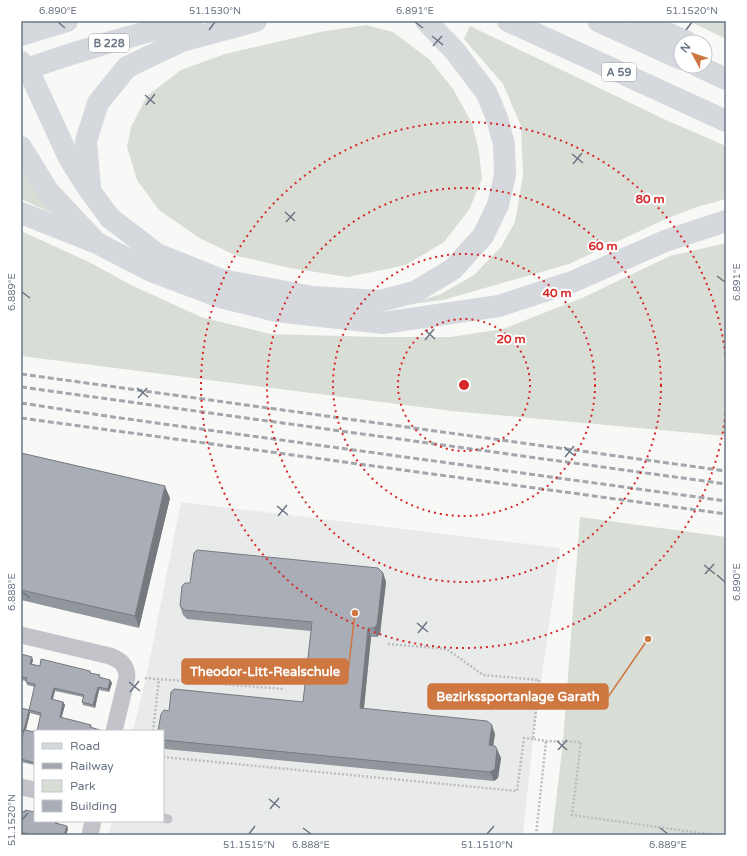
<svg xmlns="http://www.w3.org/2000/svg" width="747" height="856" viewBox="0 0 747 856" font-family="'Varela Round',sans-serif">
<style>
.built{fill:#e9eaea}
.green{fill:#d8ddd6}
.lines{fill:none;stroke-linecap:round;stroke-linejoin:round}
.path{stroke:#bbbdc0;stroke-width:2.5;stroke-dasharray:2 2;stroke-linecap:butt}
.service{stroke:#c1c3c8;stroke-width:9}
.minor{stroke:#c1c3c8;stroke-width:17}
.primary{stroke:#d5d8dd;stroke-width:22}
.motorway{stroke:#d5d8dd;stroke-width:22}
.rail{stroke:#a3a7ad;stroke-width:3;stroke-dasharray:6 3;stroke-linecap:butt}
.wall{fill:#91969d}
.shaded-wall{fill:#767a7f}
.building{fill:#a9aeb6;stroke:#767a7f}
.ticks{fill:none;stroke:#6b7584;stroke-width:1.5}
.ring{fill:none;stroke:#d62828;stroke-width:2;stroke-dasharray:2 4}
.labels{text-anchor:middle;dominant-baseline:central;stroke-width:4;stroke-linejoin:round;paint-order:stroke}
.shield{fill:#fff;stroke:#979ea9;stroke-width:1}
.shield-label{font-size:11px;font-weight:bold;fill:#6b7584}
.centre{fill:#d62828;stroke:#fff;stroke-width:2}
.ring-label{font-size:12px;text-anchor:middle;font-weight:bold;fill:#d62828;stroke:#fff;stroke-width:4;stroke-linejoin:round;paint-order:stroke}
.leader{fill:none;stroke:#ce7741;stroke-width:1.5}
.callout-dot{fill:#ce7741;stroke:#fff;stroke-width:1.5}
.callout{fill:#ce7741;stroke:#ce7741;stroke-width:1.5}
.callout-label{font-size:13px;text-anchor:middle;font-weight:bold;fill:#fff}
.neatline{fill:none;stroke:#6b7584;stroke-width:1.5}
.ticks-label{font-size:10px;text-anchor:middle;fill:#6b7584}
</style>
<rect width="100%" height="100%" fill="#f8f9f7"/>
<path class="built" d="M 181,502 L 560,548 L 533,739 L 523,835 L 109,835 L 112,821 L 163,821 L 163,731 L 133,731 L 146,678 Z"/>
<g class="green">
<path d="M 689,21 L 726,21 L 726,39 Z"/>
<path d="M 366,25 L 393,32 L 430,60 L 453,89 L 472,123 L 479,151 L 482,179 L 469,210 L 444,242 L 406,265 L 348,277 L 290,268 L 237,256 L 201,239 L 159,210 L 137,180 L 127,147 L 131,127 L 147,96 L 181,70 L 225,54 L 320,32 Z"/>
<path d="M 470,26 L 666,120 L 726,146 L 726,199 L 697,207 L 668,218 L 569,264 L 443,300 L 411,304 L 441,294 L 474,275 L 501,247 L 515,222 L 523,175 L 521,126 L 503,84 L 464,39 Z"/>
<path d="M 21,164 L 62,218 L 21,199 Z"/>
<path d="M 21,231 L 89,262 L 133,286 L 201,317 L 270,334 L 377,337 L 450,337 L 503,329 L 582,298 L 670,256 L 726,243 L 726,436 L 452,411 L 21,356 Z"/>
<path d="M 580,517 L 726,537 L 726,835 L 552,835 L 563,742 Z"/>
</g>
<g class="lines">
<g class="path">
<path d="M 388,644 L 447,649 L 483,675 L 539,680 L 533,739 L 546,741 L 581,742 L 572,815 L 715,835"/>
<path d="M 145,678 L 284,689"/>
<path d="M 153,731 L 159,679"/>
<path d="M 163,757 L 517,791 L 524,738 L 533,739"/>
<path d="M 536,835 L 546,741"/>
</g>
<path class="service" d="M 163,818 L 168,819"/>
<g class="minor">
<path d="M 21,635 L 110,656 C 120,660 127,665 127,677 L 114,731"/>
<path d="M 21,787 L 35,790"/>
<path d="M 90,835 L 93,821"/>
</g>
<g class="primary">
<path d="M 21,35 L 67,21"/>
<path d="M 21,71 C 77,51 134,34 192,21"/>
</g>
<g class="motorway">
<path d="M 508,21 L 726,121"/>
<path d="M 598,21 L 681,59"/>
<path d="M 641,21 L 687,42"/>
<path d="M 21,62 L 28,69 L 69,158 L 90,191 L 110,218 L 157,254 L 222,280 L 313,297 L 380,301 L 415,292 L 453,269 L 483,236 L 498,205 L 505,175 L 504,144 L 497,118 L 486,92 L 454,50 L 426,21"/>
<path d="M 698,66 L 726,79"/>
<path d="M 21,147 L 48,191 L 93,239"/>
<path d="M 90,188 L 86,141 L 98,103 L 127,67 L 182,41 L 256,21"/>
<path d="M 21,213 L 97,243 L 151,271 L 220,297 L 276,311 L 383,323 L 499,306 L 572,282 L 665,241 L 726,221"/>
</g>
<g class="rail">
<path d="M 21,374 L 726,471"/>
<path d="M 21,387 L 726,484"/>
<path d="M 21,403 L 113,417 L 726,501"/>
<path d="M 21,418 L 726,514"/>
</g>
</g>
<g class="wall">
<path d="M 21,453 L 170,498 L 139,628 L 21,600 Z"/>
<path d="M 383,573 L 386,582 L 380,634 L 377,637 L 371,637 L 364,708 L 495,734 L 493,745 L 501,758 L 498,778 L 494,781 L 165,749 L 163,747 L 163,731 L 169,711 L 303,702 L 311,631 L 187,619 L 183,615 L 180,606 L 190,583 Z"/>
<path d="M 21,654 L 33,660 L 32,664 L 40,666 L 90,671 L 91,673 L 101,678 L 110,680 L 112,683 L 109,692 L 99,690 L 95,708 L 83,705 L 82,702 L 83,697 L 55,691 L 53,699 L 63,702 L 65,705 L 61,718 L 91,725 L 92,728 L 100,730 L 100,731 L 37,731 L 41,716 L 30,713 L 26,730 L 35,732 L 35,765 L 21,762 L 21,742 L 23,732 L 21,732 L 21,708 L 29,710 L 35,687 L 27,685 L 26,681 L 21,680 Z"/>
<path d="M 21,811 L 58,821 L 57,823 L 67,826 L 68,829 L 66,835 L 21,835 Z"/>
</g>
<g class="shaded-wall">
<path d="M 165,486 L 170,498 L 139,628 L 135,616 Z"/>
<path d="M 383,573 L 386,582 L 380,634 L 377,637 L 374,628 Z"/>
<path d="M 368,628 L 371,637 L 363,717 L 360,708 Z"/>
<path d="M 32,657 L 33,660 L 31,667 L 30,664 Z"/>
<path d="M 110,680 L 112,683 L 109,692 L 108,689 Z"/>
<path d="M 98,687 L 99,690 L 95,708 L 93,705 Z"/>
<path d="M 54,688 L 55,691 L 52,702 L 51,699 Z"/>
<path d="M 63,702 L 65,705 L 61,720 L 60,717 Z"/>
<path d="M 29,710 L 30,713 L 25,733 L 24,730 Z"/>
<path d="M 492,725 L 495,734 L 492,754 L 489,745 Z"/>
<path d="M 497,749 L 501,758 L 498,778 L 494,781 L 490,772 Z"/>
<path d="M 67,826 L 68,829 L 66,835 L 64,835 Z"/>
</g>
<g class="building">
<path d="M 21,453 L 165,486 L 135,616 L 21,590 Z"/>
<path d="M 197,550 L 378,568 L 383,573 L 377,625 L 374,628 L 368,628 L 360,708 L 487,721 L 492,725 L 489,745 L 495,746 L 497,749 L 495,769 L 490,772 L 163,740 L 163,731 L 158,731 L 161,714 L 164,710 L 169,711 L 171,692 L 174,689 L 303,702 L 312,622 L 184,610 L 180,606 L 182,586 L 185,583 L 190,583 L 194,553 Z"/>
<path d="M 21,654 L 32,657 L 30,664 L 40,666 L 41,659 L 90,671 L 90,673 L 100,675 L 99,677 L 110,680 L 108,689 L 98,687 L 93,705 L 82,702 L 84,695 L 54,688 L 51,699 L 63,702 L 60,717 L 91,725 L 90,727 L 100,730 L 100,731 L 37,731 L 41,713 L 29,710 L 24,730 L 21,729 L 21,708 L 29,710 L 35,684 L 26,682 L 27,678 L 21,677 Z"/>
<path d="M 24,730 L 35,732 L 35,763 L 21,759 L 21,742 Z"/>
<path d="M 25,810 L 35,812 L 35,821 L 56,821 L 55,823 L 67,826 L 64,835 L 32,835 L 21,832 L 21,811 L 25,812 Z"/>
</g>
<path class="ticks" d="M 58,22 L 65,28M 415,22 L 423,28M 209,30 L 215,22M 686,30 L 692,22M 432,36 L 443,45M 433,46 L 442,36M 145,95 L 155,104M 146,105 L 155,94M 572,154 L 583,163M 573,164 L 582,153M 285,212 L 295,221M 286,222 L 295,212M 717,276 L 725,282M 22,292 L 30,298M 425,330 L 435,339M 425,340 L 434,329M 137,388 L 148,397M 138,398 L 147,388M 564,447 L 575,456M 565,457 L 574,446M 277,506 L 288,515M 278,516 L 287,505M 704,565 L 715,574M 705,574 L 714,564M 717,575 L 725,582M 22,592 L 30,598M 417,623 L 428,632M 418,633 L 427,622M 129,682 L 140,691M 130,692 L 139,681M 557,741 L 567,750M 558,750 L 567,740M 269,799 L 280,808M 270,809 L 279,798M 22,820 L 28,813M 303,828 L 311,834M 660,828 L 668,834M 249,834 L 255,826M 487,834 L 494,826"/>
<g class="ring">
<circle cx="464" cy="385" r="66"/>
<circle cx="464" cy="385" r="131"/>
<circle cx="464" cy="385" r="197"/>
<path d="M726 408A263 263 0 1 1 726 362"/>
</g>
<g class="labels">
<g class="shield">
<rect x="89" y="34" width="40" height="18" rx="3"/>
<rect x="602" y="63" width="34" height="18" rx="3"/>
</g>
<g class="shield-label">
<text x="109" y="43">B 228</text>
<text x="619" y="72">A 59</text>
</g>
</g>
<circle cx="464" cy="385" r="6" class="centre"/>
<g class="ring-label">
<text x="650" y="203">80 m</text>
<text x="603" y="250">60 m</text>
<text x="557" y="297">40 m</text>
<text x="511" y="343">20 m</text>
</g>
<path class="leader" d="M355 613L348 672M648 639L608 697"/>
<g class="callout-dot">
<circle cx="355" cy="613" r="4"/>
<circle cx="648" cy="639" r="4"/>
</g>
<g class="callout">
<rect x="182" y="659" width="166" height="25" rx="4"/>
<rect x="428" y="684" width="180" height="25" rx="4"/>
</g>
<g class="callout-label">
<text x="265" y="676">Theodor-Litt-Realschule</text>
<text x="518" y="701">Bezirkssportanlage Garath</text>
</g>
<rect width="747" height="856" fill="none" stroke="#ffffff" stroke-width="44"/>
<rect x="34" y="730" width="130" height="92" fill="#ffffff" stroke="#c4c8ce"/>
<rect x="42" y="743" width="20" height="6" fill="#d5d8dd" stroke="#c4c8ce"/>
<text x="70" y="750" font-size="12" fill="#6b7584">Road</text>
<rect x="42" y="763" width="20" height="6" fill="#a3a7ad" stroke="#c4c8ce"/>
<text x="70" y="770" font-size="12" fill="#6b7584">Railway</text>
<rect x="42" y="780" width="20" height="12" fill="#d8ddd6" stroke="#c4c8ce"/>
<text x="70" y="790" font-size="12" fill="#6b7584">Park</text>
<rect x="42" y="800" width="20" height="12" fill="#a9aeb6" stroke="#c4c8ce"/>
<text x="70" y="810" font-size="12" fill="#6b7584">Building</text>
<g transform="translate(693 54) rotate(310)"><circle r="19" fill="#ffffff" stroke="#c4c8ce"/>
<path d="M0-3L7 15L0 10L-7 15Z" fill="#ce7741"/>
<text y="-6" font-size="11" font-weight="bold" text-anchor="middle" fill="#6b7584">N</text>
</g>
<rect x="22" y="22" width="703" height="812" class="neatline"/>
<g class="ticks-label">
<text x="58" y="14">6.890°E</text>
<text x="215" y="14">51.1530°N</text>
<text x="415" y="14">6.891°E</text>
<text x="692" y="14">51.1520°N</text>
<text transform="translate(736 282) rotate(-90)" y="4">6.891°E</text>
<text transform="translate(11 292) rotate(-90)" y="4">6.889°E</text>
<text transform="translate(736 582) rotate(-90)" y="4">6.890°E</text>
<text transform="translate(11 592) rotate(-90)" y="4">6.888°E</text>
<text transform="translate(11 820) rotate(-90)" y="4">51.1520°N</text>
<text x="249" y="848">51.1515°N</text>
<text x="311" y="848">6.888°E</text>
<text x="487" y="848">51.1510°N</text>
<text x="668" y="848">6.889°E</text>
</g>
</svg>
